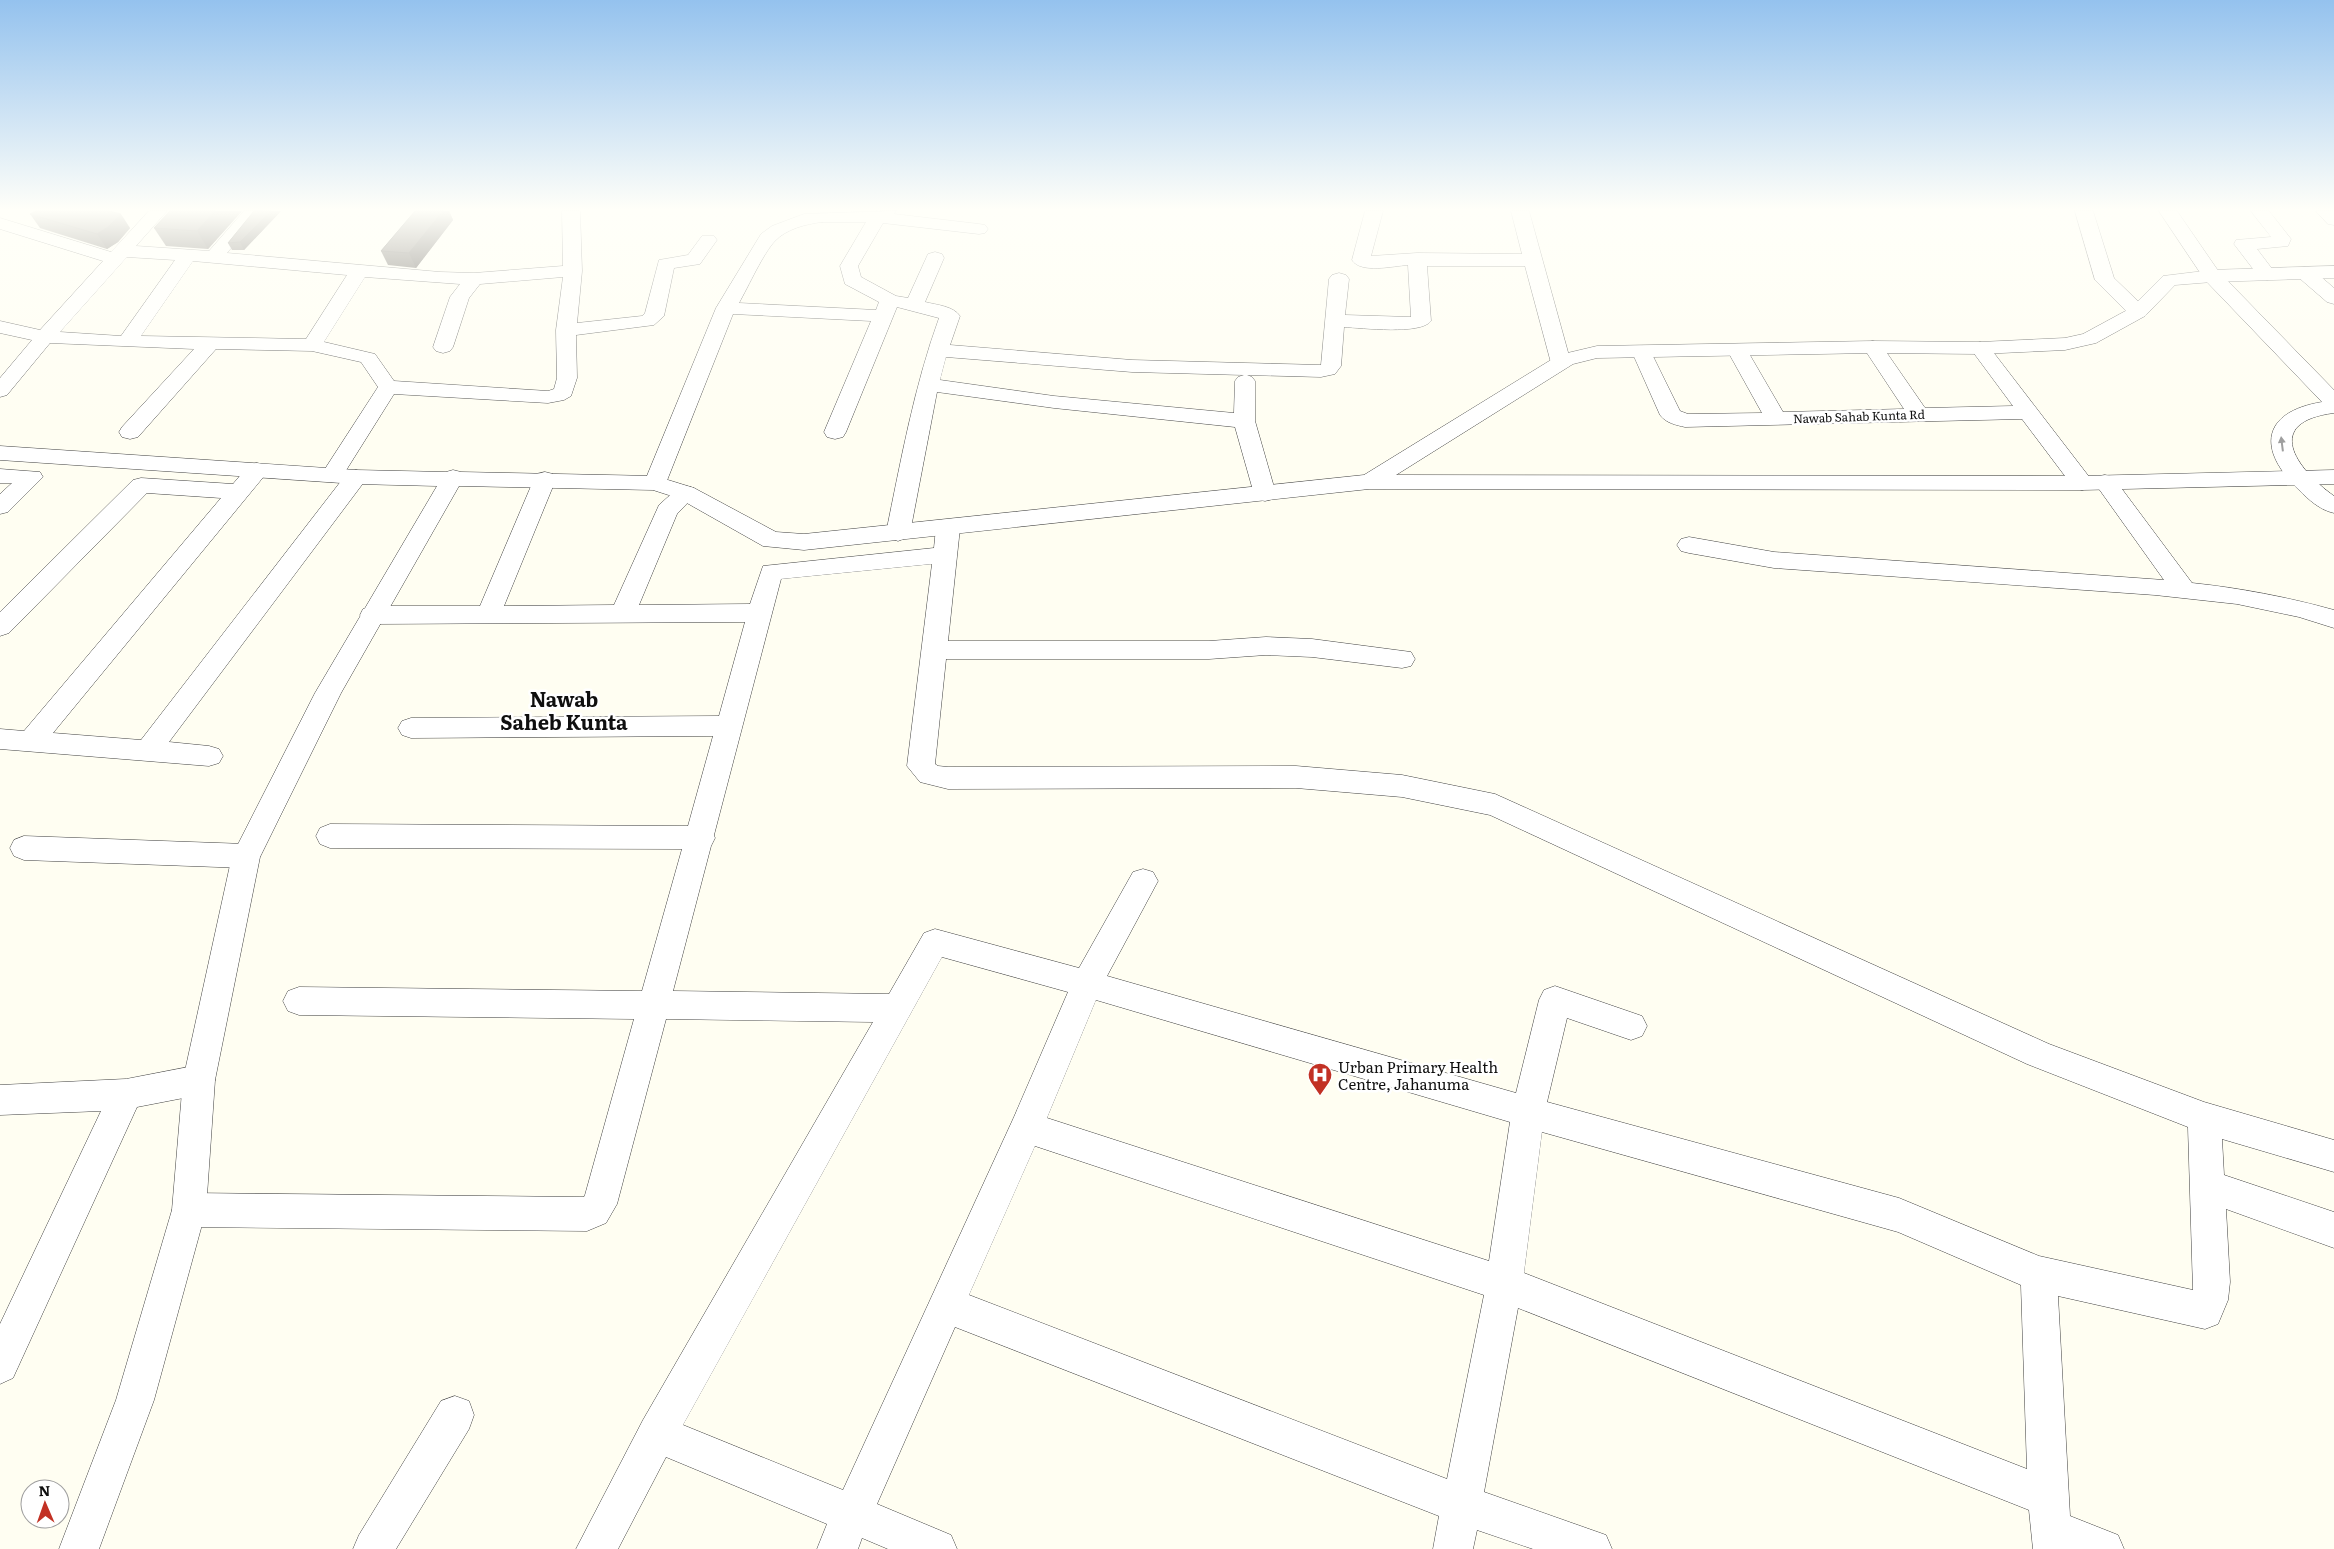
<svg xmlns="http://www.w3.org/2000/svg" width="2334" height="1549" viewBox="0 0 2334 1549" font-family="Literata,serif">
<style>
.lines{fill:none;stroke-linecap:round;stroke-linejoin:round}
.minor-casing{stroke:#424242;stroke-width:1}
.tertiary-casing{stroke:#424242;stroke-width:1}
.minor{fill:#fff;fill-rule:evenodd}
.tertiary{fill:#fff;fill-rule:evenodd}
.wall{fill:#4c4740}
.shaded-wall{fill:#3e3934}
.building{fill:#58524b;stroke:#3e3934}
.oneway{fill:#9f9f9f}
.labels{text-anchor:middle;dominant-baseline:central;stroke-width:5;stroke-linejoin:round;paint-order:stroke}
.far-street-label{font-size:12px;fill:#0f0f0f;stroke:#fff}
.poi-label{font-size:15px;fill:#0f0f0f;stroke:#fff;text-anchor:start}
.district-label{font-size:20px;font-weight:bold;fill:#0f0f0f;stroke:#fff}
</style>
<rect width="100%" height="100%" fill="#fffef2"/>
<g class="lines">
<defs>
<g id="minor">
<path d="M 149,211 L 167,211 L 136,246 L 209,251 L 244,211 L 262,211 L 227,253 L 440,272 L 474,273 L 563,266 L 562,211 L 580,211 L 582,271 L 577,323 L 642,316 L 645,313 L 659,260 L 688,255 L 702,236 L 714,236 L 717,240 L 700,264 L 674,268 L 664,316 L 654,325 L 576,335 L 577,378 L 571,396 L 564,400 L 548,403 L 394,394 L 340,480 L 332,482 L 324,480 L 321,475 L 378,387 L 361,362 L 312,351 L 216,349 L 138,437 L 130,439 L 122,437 L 119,432 L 122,427 L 194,349 L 50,343 L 7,395 L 0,397 L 0,378 L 32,340 L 0,333 L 0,321 L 40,330 L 103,261 L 0,229 L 0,218 L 111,252 ZM 127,257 L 175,260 L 121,336 L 60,332 ZM 193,261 L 347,275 L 306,339 L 141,336 ZM 365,277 L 460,284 L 450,297 L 433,347 L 436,351 L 443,353 L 450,351 L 453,347 L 469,298 L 480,284 L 563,277 L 556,330 L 557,378 L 554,389 L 548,391 L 394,381 L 375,354 L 324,342 Z"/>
<path d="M 896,211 L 894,214 L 979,224 L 985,225 L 988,229 L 985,233 L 979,234 L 883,223 L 858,266 L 861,277 L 896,296 L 908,298 L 928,254 L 935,252 L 942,254 L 944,258 L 925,302 C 937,305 953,306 960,316 L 950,345 L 1132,360 L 1321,365 L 1329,279 L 1332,275 L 1339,273 L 1346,275 L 1349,279 L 1345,315 L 1411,317 L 1408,265 C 1393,266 1361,274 1352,260 L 1365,211 L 1383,211 L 1371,256 L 1417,253 L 1522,254 L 1511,211 L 1529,211 L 1571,363 L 1568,367 L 1561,369 L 1554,367 L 1551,363 L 1525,266 L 1427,266 L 1431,321 C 1421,335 1362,328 1344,327 L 1341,366 L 1335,374 L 1321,377 L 1247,375 L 1252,377 L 1255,381 L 1255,421 L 1276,494 L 1273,499 L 1265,501 L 1257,499 L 1254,494 L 1235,427 L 1054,408 L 937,392 L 910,533 L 906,538 L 898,541 L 890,538 L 886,533 C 901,460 914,387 939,318 L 897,307 L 846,432 L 843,437 L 835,439 L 827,437 L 824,432 L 871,321 L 733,314 L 666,483 L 663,488 L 655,490 L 647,488 L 644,483 L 716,308 L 761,234 L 772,226 L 804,214 ZM 822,222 L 866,222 L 840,266 L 845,284 L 879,302 L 876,310 L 739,303 C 748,287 764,252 775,241 C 786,229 806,224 822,222 ZM 946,357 L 1132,372 L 1244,375 L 1238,377 L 1235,381 L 1234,413 L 1054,396 L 940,380 Z"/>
<path d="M 2075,211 L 2093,211 L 2114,278 L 2145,308 L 2148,312 L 2145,316 L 2138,318 L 2131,316 L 2095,280 Z"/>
<path d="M 2159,211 L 2177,211 L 2219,272 L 2334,390 L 2334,413 C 2263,422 2295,468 2334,496 L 2334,513 C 2320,510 2309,500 2299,490 C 2257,450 2261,412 2322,402 L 2205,280 Z"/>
<path d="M 2251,211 L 2269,211 L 2291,239 L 2288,246 L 2257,249 L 2276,274 L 2274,278 L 2267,280 L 2260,278 L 2234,244 L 2236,240 L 2271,237 Z"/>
<path d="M 2316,211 L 2334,211 L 2334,225 L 2328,224 Z"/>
<path d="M 2305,267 L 2312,269 L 2334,288 L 2334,304 L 2327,302 L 2298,277 L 2296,273 L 2298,269 Z"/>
<path d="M 1873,341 L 1880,343 L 1925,408 L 2013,406 L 1970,348 L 1973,344 L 1980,342 L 1987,344 L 2090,478 L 2093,483 L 2090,488 L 2082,490 L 2074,488 L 2022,419 L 1685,427 C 1676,425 1666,423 1660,415 L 1632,352 L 1635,348 L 1642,346 L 1649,348 L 1680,411 L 1688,414 L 1762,413 L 1727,350 L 1730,346 L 1737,344 L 1744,346 L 1747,350 L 1783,412 L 1904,409 L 1863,347 L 1866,343 Z"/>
<path d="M 257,463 L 265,465 L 268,470 L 265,475 L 53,733 L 141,740 L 348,472 L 356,470 L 364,472 L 367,477 L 364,482 L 169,742 L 209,746 L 219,749 L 223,756 L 219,763 L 209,766 L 0,749 L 0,729 L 24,731 L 221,498 L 147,493 L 9,633 L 0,636 L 0,612 L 133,480 L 141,478 L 233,484 L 249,465 Z"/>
<path d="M 0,469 L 40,472 L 43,477 L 8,512 L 0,514 L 0,494 L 12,483 L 0,483 Z"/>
<path d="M 545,472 L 553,474 L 556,479 L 504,606 L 614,605 L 659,505 L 678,488 L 686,486 L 694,488 L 697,493 L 677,514 L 639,605 L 750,604 L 763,566 L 934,548 L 936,528 L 940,523 L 948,520 L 956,523 L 960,528 L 948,641 L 1209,641 L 1266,637 L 1312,639 L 1411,652 L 1415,659 L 1411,666 L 1402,668 L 1312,657 L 1266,655 L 1209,659 L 946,659 L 935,764 L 938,766 L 948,767 L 1296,766 L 1402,775 L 1495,794 L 2049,1044 L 2204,1102 L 2334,1140 L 2334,1172 L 2222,1139 L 2224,1175 L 2334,1212 L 2334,1248 L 2226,1209 L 2230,1282 L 2228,1300 L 2218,1324 L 2205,1329 L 2058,1296 L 2070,1516 L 2118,1535 L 2124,1549 L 2033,1549 L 2029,1510 L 1518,1308 L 1484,1492 L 1606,1535 L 1612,1549 L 1533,1549 L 1477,1530 L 1473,1549 L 1433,1549 L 1439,1516 L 955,1327 L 877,1504 L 951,1535 L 957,1549 L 888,1549 L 862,1538 L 858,1549 L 817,1549 L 827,1524 L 666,1457 L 618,1549 L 576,1549 L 643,1420 L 873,1022 L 666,1019 L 617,1204 L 606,1223 L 587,1231 L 189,1227 L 177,1222 L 172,1210 L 177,1198 L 189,1193 L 584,1197 L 585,1195 L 634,1019 L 299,1015 L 288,1011 L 283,1001 L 288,991 L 299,987 L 642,991 L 682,849 L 330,848 L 320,844 L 316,836 L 320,828 L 330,824 L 688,826 L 713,736 L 411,738 L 402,735 L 398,728 L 402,721 L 411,718 L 719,716 L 745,622 L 372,624 L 363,621 L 360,615 L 363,609 L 372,606 L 480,606 L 534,479 L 537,474 ZM 932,564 L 907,766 L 920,782 L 948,789 L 1296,788 L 1402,797 L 1490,815 L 2027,1064 L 2188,1127 L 2193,1290 L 2039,1256 L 1899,1198 L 1547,1102 L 1567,1018 L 1631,1040 L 1642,1036 L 1647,1026 L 1642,1016 L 1555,986 L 1544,990 L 1539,1000 L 1516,1093 L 1107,976 L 1158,881 L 1153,872 L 1143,869 L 1133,872 L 1079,968 L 935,929 L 924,933 L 889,994 L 673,991 L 711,846 L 715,838 L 714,835 L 781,579 ZM 942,957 L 1068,992 L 1014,1117 L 843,1490 L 683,1425 ZM 1096,1000 L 1510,1122 L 1489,1261 L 1047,1118 ZM 1542,1132 L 1898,1232 L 2021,1285 L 2027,1469 L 1524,1273 ZM 1035,1146 L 1484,1295 L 1447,1479 L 969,1295 Z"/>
<path d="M 2105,475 L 2113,477 L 2192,583 C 2240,588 2287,597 2334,610 L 2334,628 L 2299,617 L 2237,604 L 2155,595 L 1774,568 L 1689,553 L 1681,551 L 1677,545 L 1681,539 L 1689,537 L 1774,552 L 2164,580 L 2094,482 L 2097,477 Z"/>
<path d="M 24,836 L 246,844 L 256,848 L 260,856 L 256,864 L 246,868 L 24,860 L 14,856 L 10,848 L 14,840 Z"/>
<path d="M 199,1065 L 211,1069 L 215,1080 L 211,1091 L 199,1095 L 137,1107 L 13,1378 L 0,1384 L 0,1324 L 101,1111 L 0,1115 L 0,1085 L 126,1079 Z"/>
<path d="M 455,1396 L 469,1401 L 474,1415 L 469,1429 L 396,1549 L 353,1549 L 359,1535 L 441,1401 Z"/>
</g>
<path id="tertiary" d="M 2334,266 L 2334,278 L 2212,282 L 2175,285 L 2145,316 L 2096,343 L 2065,350 L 1980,354 L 1873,353 L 1597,358 L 1573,364 L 1396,475 L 2082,476 L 2334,470 L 2334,484 L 2082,490 L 1369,489 L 804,550 L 763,546 L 678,498 L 653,490 L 459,486 L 341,693 L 260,857 L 215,1080 L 206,1210 L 154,1400 L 99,1549 L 59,1549 L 116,1400 L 172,1210 L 183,1080 L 232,856 L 315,693 L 437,486 L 356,484 L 0,460 L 0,446 L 356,470 L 446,472 L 453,470 L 461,472 L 655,476 L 694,488 L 776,532 L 804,534 L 1364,475 L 1559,355 L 1597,346 L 1873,341 L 1980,342 L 2065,338 L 2083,334 L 2131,308 L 2163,276 L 2212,270 Z"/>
</defs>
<use href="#minor" class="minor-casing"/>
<use href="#tertiary" class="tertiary-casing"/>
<use href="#minor" class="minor"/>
<use href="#tertiary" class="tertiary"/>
</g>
<g class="wall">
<path d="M 170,211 L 242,211 L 208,249 L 166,246 L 154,228 Z"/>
<path d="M 254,211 L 281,211 L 244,250 L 232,250 L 228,243 Z"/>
<path d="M 415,211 L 449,211 L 453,220 L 416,268 L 388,265 L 381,251 Z"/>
<path d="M 30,214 L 130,228 L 118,242 L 107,249 L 40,228 Z"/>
</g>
<g class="shaded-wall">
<path d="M 215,211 L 242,211 L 208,249 L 197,231 Z"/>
<path d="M 271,211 L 281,211 L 244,250 L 240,242 Z"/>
<path d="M 443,211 L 449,211 L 453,220 L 416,268 L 409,253 Z"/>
<path d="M 121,214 L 130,228 L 118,242 L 107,249 L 97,234 Z"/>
</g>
<g class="building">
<path d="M 36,211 L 109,211 L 121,214 L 108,227 L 97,234 L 30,214 Z"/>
<path d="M 170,211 L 215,211 L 197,231 L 154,228 Z"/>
<path d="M 254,211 L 271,211 L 240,242 L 228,243 Z"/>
<path d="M 415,211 L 443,211 L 409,253 L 381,251 Z"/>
</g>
<defs><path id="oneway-solid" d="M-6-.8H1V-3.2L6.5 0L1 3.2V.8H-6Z" transform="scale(1.25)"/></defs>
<use class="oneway" href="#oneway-solid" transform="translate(2282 444) rotate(-97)"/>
<linearGradient id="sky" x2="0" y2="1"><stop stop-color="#94c2ee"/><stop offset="0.49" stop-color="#fffff9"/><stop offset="1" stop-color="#fffff9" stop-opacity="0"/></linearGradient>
<rect width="2334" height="428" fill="url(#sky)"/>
<defs>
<symbol id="hospital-pin" viewBox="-11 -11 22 30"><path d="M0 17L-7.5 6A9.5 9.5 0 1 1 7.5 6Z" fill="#c23124" stroke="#fff"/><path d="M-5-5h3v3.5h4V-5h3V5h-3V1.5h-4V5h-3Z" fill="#fff"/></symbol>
</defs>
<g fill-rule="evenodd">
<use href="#hospital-pin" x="1306" y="1061" width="28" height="38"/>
</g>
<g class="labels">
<g class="far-street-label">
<text transform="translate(1859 416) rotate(-2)">Nawab Sahab Kunta Rd</text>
</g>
<g class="poi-label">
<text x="1338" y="1066">Urban Primary Health<tspan x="1338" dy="17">Centre, Jahanuma</tspan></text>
</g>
<g class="district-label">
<text x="564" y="698">Nawab<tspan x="564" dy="23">Saheb Kunta</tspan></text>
</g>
</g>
<g transform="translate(45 1504) rotate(358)"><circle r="24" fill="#ffffff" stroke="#9f9f9f"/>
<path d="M0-4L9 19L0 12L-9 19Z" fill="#c23124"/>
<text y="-8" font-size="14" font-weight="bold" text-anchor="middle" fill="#0f0f0f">N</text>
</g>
</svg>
